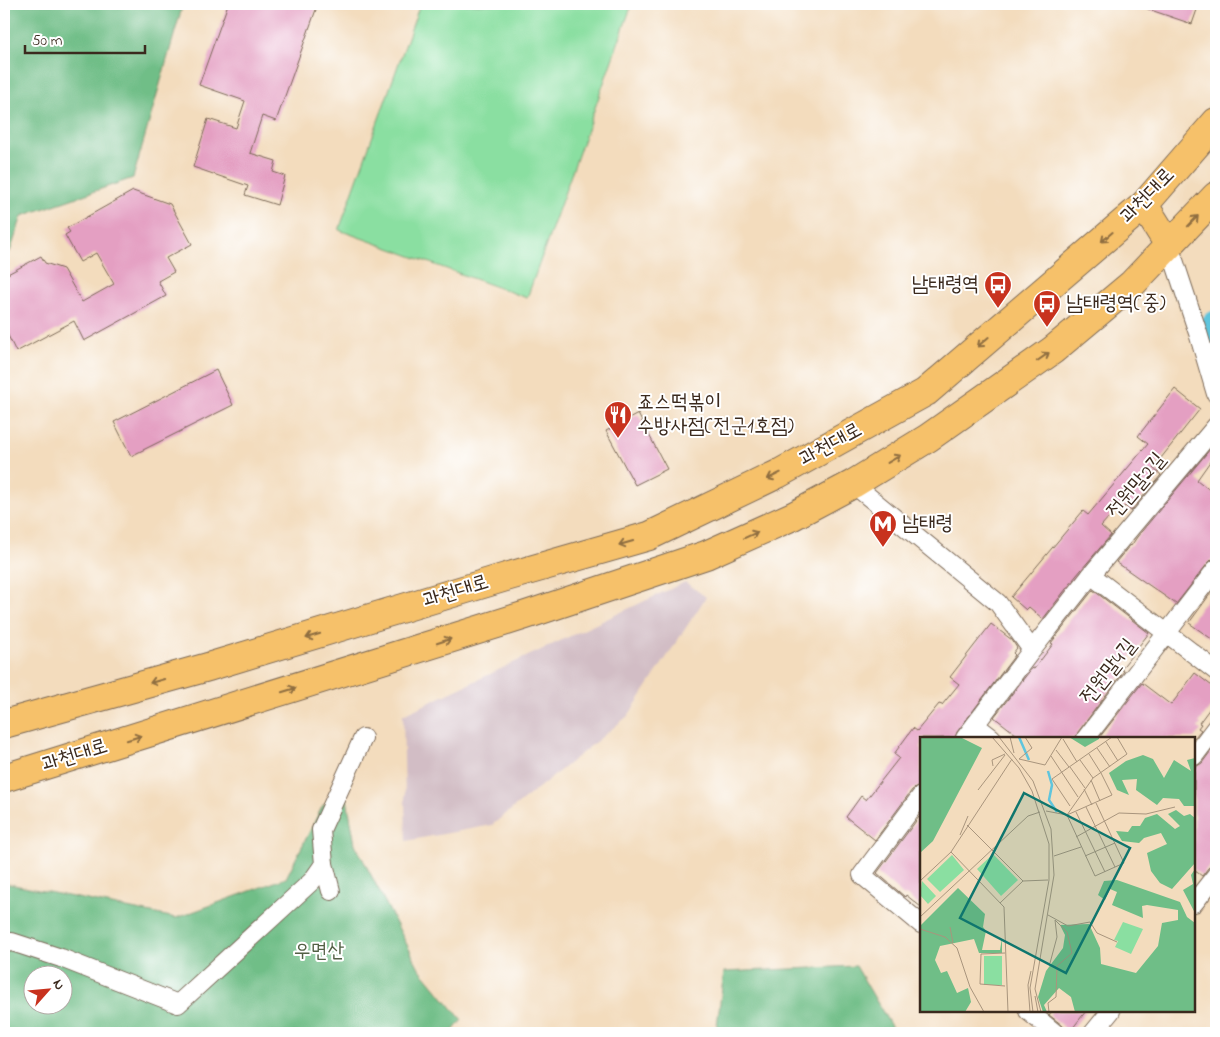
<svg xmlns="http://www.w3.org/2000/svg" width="1220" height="1037" viewBox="0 0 1220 1037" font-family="'Indie Flower','Poor Story',sans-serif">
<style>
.industrial{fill:#d2bdc5}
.green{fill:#8adfa1;stroke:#628460}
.forest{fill:#6fbe87;stroke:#557452;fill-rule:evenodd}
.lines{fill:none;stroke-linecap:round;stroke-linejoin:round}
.river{stroke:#5fc5dd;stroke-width:29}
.building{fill:#e49fc2}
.street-casing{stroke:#7b6856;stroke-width:20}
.primary-casing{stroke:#7b6856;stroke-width:30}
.street{stroke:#fff;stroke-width:18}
.primary{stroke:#f6c16b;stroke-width:28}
.oneway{stroke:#8f6e41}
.labels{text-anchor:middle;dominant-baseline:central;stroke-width:4;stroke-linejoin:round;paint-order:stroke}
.street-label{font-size:21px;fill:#3b2a1e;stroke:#fff}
.poi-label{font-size:21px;fill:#3b2a1e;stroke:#fff;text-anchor:start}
.park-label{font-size:21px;fill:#536045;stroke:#fff}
.inset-river{fill:none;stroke:#5fc5dd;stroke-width:2.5}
.inset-road{fill:none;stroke:#a9957d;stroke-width:1}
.view{fill:#0f766e;fill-opacity:0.15;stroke:#0f766e;stroke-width:2.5}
.inset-edge{fill:none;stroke:#3b2a1e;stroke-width:2.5}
</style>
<rect width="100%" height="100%" fill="#fff"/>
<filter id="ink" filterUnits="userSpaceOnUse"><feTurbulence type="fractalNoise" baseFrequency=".02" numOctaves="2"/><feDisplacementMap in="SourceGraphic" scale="10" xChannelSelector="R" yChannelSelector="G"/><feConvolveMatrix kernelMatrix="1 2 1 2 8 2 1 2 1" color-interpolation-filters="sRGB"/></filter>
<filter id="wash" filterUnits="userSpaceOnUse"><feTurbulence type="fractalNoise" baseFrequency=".0096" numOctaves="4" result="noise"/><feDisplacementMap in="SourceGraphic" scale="20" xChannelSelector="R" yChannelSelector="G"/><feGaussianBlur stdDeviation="1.12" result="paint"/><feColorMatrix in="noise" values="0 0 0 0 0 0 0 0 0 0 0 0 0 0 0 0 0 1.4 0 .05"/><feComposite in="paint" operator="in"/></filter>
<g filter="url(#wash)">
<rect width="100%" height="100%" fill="#f3dcbd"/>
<path class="industrial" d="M 685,582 L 706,597 L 628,716 L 492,825 L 406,841 L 403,715 Z"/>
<path class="green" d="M 420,4 L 632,4 L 527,298 L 339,230 Z"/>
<g class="forest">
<path d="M 4,4 L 183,4 L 133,178 L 22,216 L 10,252 L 4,252 Z"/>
<path d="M 347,799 L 355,844 L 419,968 L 462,1020 L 451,1033 L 4,1033 L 4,883 L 176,918 L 286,878 L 323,805 ZM 32,974 L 62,974 L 62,1004 L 32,1004 Z"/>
<path d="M 856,966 L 895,1033 L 716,1033 L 724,972 Z"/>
</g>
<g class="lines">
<path class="river" d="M 1209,331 L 1216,325"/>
</g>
<g id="blocks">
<g class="building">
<path d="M 228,4 L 318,4 L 276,121 L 262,116 L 250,153 L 276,161 L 273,172 L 285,176 L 277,205 L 245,195 L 248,186 L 193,167 L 208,119 L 236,128 L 245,101 L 199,85 Z"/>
<path d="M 1139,4 L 1199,4 L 1192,24 L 1139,6 Z"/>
<path d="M 133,191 L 170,204 L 192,244 L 166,258 L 174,272 L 158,281 L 166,296 L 84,341 L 74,321 L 16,352 L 4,327 L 4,276 L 41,256 L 45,263 L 63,269 L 82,302 L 114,284 L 96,253 L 80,262 L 65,235 L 70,232 L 67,228 Z"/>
<path d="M 216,370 L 233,405 L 131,456 L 114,422 Z"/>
<path d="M 1175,389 L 1200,409 L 1153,468 L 1161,475 L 1131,511 L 1125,506 L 1121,510 L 1118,507 L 1101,526 L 1111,535 L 1076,576 L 1043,619 L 1029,607 L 1026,610 L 1011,597 L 1083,511 L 1088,515 L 1148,444 L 1138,436 Z"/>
<path d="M 638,414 L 667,469 L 635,485 L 606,431 Z"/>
<path d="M 1216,442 L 1216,453 L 1197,480 L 1216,495 L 1216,559 L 1212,559 L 1208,563 L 1176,604 L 1116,562 L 1130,545 L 1131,546 L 1137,537 Z"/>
<path d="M 1216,586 L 1216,642 L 1189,623 Z"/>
<path d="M 1093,590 L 1149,633 L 1121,669 L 1124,671 L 1078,732 L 1076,738 L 1021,738 L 994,717 L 1032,668 L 1034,669 L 1053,644 L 1051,643 Z"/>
<path d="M 991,624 L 1012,640 L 1017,648 L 1013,653 L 1015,655 L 957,732 L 955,738 L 921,738 L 921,783 L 919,786 L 912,790 L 875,840 L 846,817 L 861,796 L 866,800 L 899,758 L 894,754 L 913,728 L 917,731 L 939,704 L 942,705 L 959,684 L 950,677 Z"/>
<path d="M 1195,673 L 1216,689 L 1216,700 L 1199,723 L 1201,724 L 1198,728 L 1201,730 L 1194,738 L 1099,738 L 1142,683 L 1171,705 Z"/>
<path d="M 1216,744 L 1216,865 L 1212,865 L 1208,868 L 1202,876 L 1194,870 L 1194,768 L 1202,763 Z"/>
<path d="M 919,817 L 921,818 L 921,907 L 906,895 L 905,897 L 877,873 Z"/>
<path d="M 1052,1011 L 1086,1011 L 1069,1033 L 1065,1033 L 1065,1029 L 1062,1025 L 1049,1015 Z"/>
</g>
</g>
</g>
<g filter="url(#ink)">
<use href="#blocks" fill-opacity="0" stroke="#7b6856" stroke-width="1"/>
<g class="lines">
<defs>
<g id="street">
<path d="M 1169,245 L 1198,333 L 1216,394"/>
<path d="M 853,484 L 998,603 L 1032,650"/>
<path d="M 1091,575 L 1216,671"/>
<path d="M 975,725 L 992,738"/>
<path d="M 965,738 L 1032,650 L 1091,575 L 1216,426"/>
<path d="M 1086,738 L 1216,569"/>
<path d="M 1194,756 L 1216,727"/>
<path d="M 921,796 L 862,875 L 921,924"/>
<path d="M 324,864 L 331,891"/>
<path d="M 1194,903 L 1216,875"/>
<path d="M 4,943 L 12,942 L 61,958 L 178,1004 L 312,881 L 324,864 L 321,830 L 363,738"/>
<path d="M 1028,1011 L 1055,1033"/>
<path d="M 1093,1033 L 1111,1011"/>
</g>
<g id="primary">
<path d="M 1144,205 L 1169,245"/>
<path d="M 4,724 L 208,667 L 506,577 L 649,536 L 778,474 L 926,392 L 1144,205 L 1216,122"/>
<path d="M 4,778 L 526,615 L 706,555 L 793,516 L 853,484 L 928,438 L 1053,350 L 1132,284 L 1216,196"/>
</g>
</defs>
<use href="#street" class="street-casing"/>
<use href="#primary" class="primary-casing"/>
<use href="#street" class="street"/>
<use href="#primary" class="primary"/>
</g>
<defs><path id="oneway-shaft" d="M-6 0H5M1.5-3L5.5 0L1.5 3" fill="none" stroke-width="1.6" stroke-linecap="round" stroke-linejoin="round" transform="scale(1.25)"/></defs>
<g class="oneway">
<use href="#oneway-shaft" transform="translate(1193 221) rotate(-46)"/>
<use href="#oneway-shaft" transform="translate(1107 237) rotate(139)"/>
<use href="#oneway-shaft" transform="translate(983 342) rotate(139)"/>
<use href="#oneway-shaft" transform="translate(1043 357) rotate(-35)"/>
<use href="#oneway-shaft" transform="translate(894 459) rotate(-31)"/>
<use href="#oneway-shaft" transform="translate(774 476) rotate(154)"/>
<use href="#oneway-shaft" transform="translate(751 535) rotate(-24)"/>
<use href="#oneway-shaft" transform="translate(626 543) rotate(164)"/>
<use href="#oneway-shaft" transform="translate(313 636) rotate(163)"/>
<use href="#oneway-shaft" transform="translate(444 641) rotate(-18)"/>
<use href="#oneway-shaft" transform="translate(157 681) rotate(164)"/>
<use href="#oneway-shaft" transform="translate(289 690) rotate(-17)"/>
<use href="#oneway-shaft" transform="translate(134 738) rotate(-17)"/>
</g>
</g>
<defs>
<symbol id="bus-pin" viewBox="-11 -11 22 30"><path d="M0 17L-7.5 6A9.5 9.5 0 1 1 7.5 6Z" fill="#c8321e" stroke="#fff"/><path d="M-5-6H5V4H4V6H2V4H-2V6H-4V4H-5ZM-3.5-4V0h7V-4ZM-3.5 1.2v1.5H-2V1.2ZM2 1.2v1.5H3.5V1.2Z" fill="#fff"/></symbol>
<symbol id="restaurant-pin" viewBox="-11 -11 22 30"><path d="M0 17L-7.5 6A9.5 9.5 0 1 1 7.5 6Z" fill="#c8321e" stroke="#fff"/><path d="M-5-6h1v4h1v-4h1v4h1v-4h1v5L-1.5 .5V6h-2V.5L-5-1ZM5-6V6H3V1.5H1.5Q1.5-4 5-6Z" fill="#fff"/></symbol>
<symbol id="metro-pin" viewBox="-11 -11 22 30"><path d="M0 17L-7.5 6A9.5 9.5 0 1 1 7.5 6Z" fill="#c8321e" stroke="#fff"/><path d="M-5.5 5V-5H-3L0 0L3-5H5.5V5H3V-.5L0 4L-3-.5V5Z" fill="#fff"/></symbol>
</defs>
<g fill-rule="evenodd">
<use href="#bus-pin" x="982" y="269" width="32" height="43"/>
<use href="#bus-pin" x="1031" y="288" width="32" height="43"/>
<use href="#restaurant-pin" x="602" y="399" width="32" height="43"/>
<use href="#metro-pin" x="867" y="508" width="32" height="43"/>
</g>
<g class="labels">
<g class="street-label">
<text transform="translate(1148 196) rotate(-46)">과천대로</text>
<text transform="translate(831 445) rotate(-29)">과천대로</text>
<text transform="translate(1137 486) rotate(-50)">전원말2길</text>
<text transform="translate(456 592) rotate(-17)">과천대로</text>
<text transform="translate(1109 672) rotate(-52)">전원말4길</text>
<text transform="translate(75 756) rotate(-17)">과천대로</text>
</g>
<g class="poi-label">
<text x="979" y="285" text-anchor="end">남태령역</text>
<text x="1066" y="304">남태령역(중)</text>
<text x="637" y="403">죠스떡볶이<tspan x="637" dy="24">수방사점(전군1호점)</tspan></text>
<text x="902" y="524">남태령</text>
</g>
<g class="park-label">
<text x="319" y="952">우면산</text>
</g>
</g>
<g transform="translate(920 737)">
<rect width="275" height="275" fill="#f3dcbd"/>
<path d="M 73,117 L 98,143 L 81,159 L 57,132 ZM 32,118 L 44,133 L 20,155 L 7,142 ZM 2,144 L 16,159 L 8,167 L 0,158 ZM 203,185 L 223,192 L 211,217 L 195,210 L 198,204 L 194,203 ZM 64,219 L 82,219 L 82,248 L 64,248 Z" fill="#8adfa1"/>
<path d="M 0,0 L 40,0 L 62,11 L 13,104 L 0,116 ZM 149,0 L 179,0 L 179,2 L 165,10 ZM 223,18 L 233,22 L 244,41 L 254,23 L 271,34 L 267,23 L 275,21 L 275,69 L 264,69 L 259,62 L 243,61 L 237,68 L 216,53 L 217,42 L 202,43 L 209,58 L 197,53 L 189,36 L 206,24 ZM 256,73 L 264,79 L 270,77 L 275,81 L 275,126 L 252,152 L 240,146 L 231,134 L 227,116 L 247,107 L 241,96 L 224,101 L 219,106 L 202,104 L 196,94 L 208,95 L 212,89 L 220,89 L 225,81 L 237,77 L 255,92 L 260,89 L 248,77 ZM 275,132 L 275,176 L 263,153 L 273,147 L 271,138 ZM 197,143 L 260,165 L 267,180 L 275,186 L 275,275 L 155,275 L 151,260 L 139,251 L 124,268 L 127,275 L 123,275 L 118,260 L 126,234 L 143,211 L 145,198 L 140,188 L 169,187 L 180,211 L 181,227 L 216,236 L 238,209 L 242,186 L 258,183 L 258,173 L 227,168 L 222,169 L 223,181 L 192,168 L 197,155 L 190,152 L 185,163 L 178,158 L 184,144 ZM 38,151 L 65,177 L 63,190 L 66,194 L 62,213 L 80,213 L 82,201 L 82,216 L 59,216 L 54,202 L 20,209 L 15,223 L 21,236 L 27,234 L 37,256 L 48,251 L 51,265 L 45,275 L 0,275 L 0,189 Z" fill="#6fbe87"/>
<path class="inset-river" d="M 99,0 L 109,23M 128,34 L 132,48 L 129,63 L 137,75"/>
<path class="inset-road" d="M 72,0 L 99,31 L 112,54 L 129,107 L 129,143 L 110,251 L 113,275M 79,0 L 113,44 L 131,92 L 134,138 L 115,252 L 121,275M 90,0 L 94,16M 143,2 L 157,25M 186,5 L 198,24M 177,11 L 190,30M 136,13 L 149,30M 169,17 L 181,36M 131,19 L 158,60M 99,22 L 125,28 L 142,0M 99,22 L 112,11 L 105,0M 160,23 L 173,41M 73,29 L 72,23 L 85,17M 150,30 L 165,51M 171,43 L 180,64M 164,52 L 172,68M 58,53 L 85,18M 150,69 L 132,42 L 192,0M 166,70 L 195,130M 126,74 L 147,78 L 192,58 L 181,36M 156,75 L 185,135M 147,78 L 175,139 L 204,126 L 176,66M 147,78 L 173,41 L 207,17 L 197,0M 47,88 L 103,144M 40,98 L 48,79M 156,100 L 199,76 L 226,77 L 255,70M 31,115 L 84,170 L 88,275M 134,119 L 161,110M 165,119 L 195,106M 0,144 L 31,115 L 92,22M 80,166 L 103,144 L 128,143M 128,178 L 148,189 L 170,185 L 177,196 L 197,205M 0,180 L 108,79 L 120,75M 30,190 L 33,206M 0,192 L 25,200 L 37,211 L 50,250 L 64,275M 85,216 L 61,217 L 60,247 L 85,249M 130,226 L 137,200 L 135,183M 115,259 L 118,275M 110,275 L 108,248 L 111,234M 129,275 L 128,266 L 136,260 L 137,229 L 152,216 L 147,195 L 135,183"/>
<path class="view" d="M 104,56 L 210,111 L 146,236 L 40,181 Z"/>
<rect width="275" height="275" class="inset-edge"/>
</g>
<rect width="1220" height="1037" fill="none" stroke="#fff" stroke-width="20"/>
<g transform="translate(48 990) rotate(63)"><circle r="24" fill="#ffffff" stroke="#b1aaa5"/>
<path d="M0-4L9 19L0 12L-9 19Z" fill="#c8321e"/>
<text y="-8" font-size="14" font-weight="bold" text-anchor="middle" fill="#3b2a1e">N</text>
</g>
<path d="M25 45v8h120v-8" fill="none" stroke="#3b2a1e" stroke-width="2.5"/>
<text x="32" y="45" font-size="15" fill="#3b2a1e" stroke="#ffffff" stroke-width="4" paint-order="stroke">50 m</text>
</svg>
